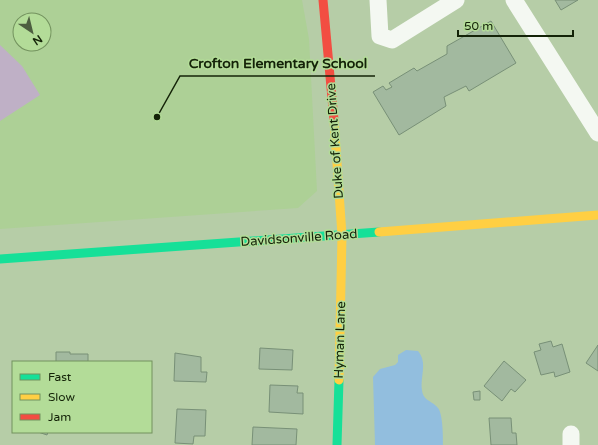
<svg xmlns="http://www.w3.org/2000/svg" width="598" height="445" viewBox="0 0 598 445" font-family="'Varela Round',sans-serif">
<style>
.built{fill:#add096;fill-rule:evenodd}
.green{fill:#bfb0c6}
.water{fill:#92bede}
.building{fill:#a2b99f;stroke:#789077}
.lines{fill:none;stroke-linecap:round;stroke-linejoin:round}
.street{stroke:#f4f8f2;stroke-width:17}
.fast{stroke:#16e098;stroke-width:9}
.slow{stroke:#ffcf43;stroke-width:9}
.jam{stroke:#f24e42;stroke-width:9}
.labels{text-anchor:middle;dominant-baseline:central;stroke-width:3;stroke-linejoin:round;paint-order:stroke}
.street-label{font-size:13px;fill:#142308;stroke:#b3dc98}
.leader{fill:none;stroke:#142308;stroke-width:1.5}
.callout-dot{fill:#142308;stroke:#b3dc98;stroke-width:1.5}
.callout-label{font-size:14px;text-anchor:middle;font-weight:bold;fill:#142308;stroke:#b3dc98;stroke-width:3;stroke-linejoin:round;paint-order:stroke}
</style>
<rect width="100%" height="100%" fill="#b6cda7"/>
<path class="built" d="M 0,0 L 302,0 L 309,39 L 317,191 L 298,208 L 0,229 ZM 20,20 L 44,20 L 44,44 L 20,44 Z"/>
<path class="green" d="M 0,45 L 22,66 L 40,95 L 0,121 Z"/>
<path class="water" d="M 406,350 L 418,351 C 428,363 420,376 422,390 C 423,401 433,401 438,408 C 443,414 443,437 443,445 L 375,445 L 373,377 L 380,369 L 395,365 L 398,362 L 398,355 Z"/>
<g class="building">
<path d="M 555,0 L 578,0 L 561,10 Z"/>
<path d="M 491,21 L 516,63 L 469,91 L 466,86 L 444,97 L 446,106 L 399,135 L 373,92 L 383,86 L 386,90 L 392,87 L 389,83 L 414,68 L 417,71 L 447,54 L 447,46 Z"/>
<path d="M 551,341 L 553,347 L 562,344 L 570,372 L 555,377 L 554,372 L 541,375 L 534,352 L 541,350 L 539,344 Z"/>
<path d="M 598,345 L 598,371 L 586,363 Z"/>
<path d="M 260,348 L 293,350 L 292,370 L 259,369 Z"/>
<path d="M 56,352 L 70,352 L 70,354 L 88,354 L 88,362 L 56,362 Z"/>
<path d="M 175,353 L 201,357 L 201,372 L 207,372 L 206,382 L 174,381 Z"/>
<path d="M 504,361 L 526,380 L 515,392 L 511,389 L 502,401 L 484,386 Z"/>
<path d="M 270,385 L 298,386 L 297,393 L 303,393 L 303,414 L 269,412 Z"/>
<path d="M 480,391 L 480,400 L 474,400 L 473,392 Z"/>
<path d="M 177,409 L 206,410 L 205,436 L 194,436 L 193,444 L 175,443 Z"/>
<path d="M 489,418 L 511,418 L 512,433 L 516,433 L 517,445 L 491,445 Z"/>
<path d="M 253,427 L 297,429 L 296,445 L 252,445 Z"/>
<path d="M 38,432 L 48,432 L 47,435 Z"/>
</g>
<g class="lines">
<g class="street">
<path d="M 378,0 L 380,36 L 392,40 L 456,0"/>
<path d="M 514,0 L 598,133"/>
<path d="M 571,434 L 571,445"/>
</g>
<g class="fast">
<path d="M 0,259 L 379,232"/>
<path d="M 337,445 L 339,380"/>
</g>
<g class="slow">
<path d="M 334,120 L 342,235 L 339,380"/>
<path d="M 379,232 L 598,215"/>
</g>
<path class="jam" d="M 323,0 L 334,120"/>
</g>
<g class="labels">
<g class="street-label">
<text transform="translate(335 141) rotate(-94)">Duke of Kent Drive</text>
<text transform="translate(299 238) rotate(-4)">Davidsonville Road</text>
<text transform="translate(340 340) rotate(-88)">Hyman Lane</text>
</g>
</g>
<path class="leader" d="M157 117L180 76H375"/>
<circle class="callout-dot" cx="157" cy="117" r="4"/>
<g class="callout-label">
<text x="278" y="68">Crofton Elementary School</text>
</g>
<rect x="12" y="361" width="140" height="72" fill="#b3dc98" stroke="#73925e"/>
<rect x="20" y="374" width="20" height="6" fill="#16e098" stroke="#73925e"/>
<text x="48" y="381" font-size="12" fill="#142308">Fast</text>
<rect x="20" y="394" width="20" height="6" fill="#ffcf43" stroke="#73925e"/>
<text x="48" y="401" font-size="12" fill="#142308">Slow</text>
<rect x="20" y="414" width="20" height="6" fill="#f24e42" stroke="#73925e"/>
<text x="48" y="421" font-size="12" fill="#142308">Jam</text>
<g transform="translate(32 32) rotate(145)"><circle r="19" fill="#b3dc98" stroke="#73925e"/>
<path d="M0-3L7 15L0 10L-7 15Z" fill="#4d5e40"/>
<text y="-6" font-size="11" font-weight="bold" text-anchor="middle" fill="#142308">N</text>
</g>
<path d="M458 30v6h115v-6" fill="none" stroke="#142308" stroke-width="2"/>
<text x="464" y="30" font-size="12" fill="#142308" stroke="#b3dc98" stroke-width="3" paint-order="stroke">50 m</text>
</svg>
